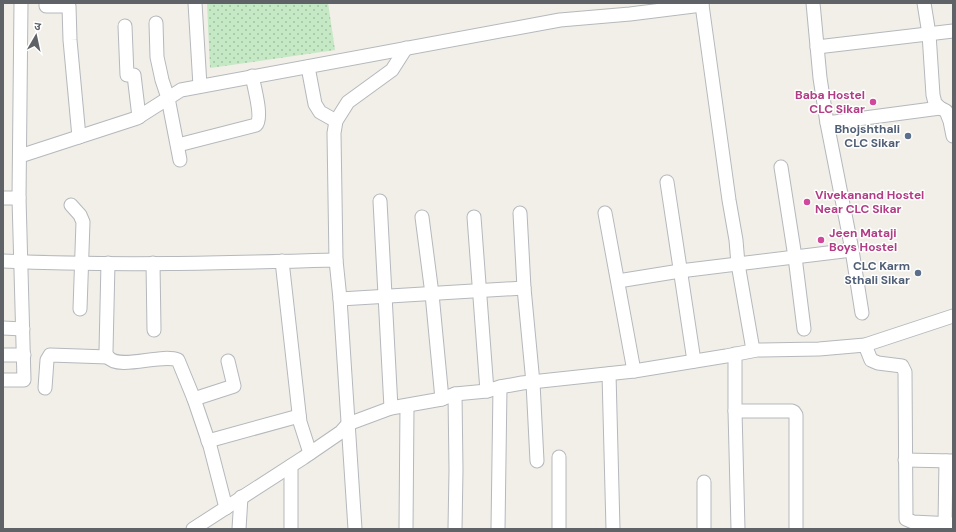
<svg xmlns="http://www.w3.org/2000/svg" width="956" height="532" viewBox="0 0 956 532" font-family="'DM Sans','Noto Sans Devanagari',sans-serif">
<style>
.grass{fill:url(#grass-dots)}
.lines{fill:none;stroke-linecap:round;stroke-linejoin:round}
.minor-casing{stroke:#b5b8bc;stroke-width:15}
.minor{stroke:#fff;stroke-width:13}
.hotel-dot{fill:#d1479c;stroke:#fff;stroke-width:1.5}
.service-dot{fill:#5c6f8a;stroke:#fff;stroke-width:1.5}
.labels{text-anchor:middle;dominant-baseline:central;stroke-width:3;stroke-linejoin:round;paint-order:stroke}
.hotel-label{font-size:12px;font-weight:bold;fill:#b23c85;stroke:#fff;text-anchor:start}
.service-label{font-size:12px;font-weight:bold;fill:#4e5e75;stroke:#fff;text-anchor:end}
</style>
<defs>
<pattern id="grass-dots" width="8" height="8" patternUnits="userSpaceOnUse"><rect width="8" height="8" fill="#c5e8c5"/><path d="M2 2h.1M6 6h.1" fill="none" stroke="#a3c0a4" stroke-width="1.8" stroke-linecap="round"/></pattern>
</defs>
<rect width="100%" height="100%" fill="#f1efe8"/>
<path class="grass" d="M 207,3 L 328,3 L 335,50 L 210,68 Z"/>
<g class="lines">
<defs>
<g id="minor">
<path d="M 46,3 L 46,6 L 69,6 L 70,40 L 79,137"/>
<path d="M 195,3 L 200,86"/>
<path d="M 700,3 L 702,5 L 729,200 L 736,240 L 738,264 L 753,350"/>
<path d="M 813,3 L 820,78 L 827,123 L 852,250 L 862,313"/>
<path d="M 924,3 L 929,34 L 933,95 L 935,103 L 940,108 L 946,111 L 950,121 L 953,136"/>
<path d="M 156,23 L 157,57 L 162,80 L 168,98 L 180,160"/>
<path d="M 125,26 L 127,75 L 134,75 L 139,117"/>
<path d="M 817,47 L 953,31"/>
<path d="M 308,67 L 315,104 L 320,112 L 336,121"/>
<path d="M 827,123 L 940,108"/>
<path d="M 178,145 L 256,125 C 263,118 254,86 252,76"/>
<path d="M 20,156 L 137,118 L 181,90 L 560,20 L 630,14 L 702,5"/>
<path d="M 781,167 L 795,257 L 804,329"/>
<path d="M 667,182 L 694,361"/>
<path d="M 3,198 L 19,198"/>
<path d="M 380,201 L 391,408"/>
<path d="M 71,205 L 80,215 L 83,222 L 80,309"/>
<path d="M 520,213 L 524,288 L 533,383 L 537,461"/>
<path d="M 605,213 L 634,371"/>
<path d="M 422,217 L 432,294 L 442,399"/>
<path d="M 474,217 L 487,391"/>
<path d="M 336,260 L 334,133 L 336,121 L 348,102 L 392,70 L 406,48"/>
<path d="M 3,261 C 114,266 225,263 336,260 L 340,299 L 355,529"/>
<path d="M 282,261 L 300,422 L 310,453"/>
<path d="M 108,263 L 106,351 C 106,353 106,355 108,357 C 119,371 161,353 178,360 L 194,399"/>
<path d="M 153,263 L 154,330"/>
<path d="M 618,281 L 680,271 L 852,250"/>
<path d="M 340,299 L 524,288"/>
<path d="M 3,328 L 23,329"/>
<path d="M 865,345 L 871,360 L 878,363 L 902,366 L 905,372 L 906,519 L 913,522 L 953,524"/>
<path d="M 735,354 L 735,411 L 738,529"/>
<path d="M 3,355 L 24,355"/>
<path d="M 609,374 L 613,529"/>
<path d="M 3,380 L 24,380 L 19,198 L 21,3"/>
<path d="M 45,388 L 47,360 L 50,355 L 108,357"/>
<path d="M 455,394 L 456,470 L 455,529"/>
<path d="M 735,411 L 792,411 L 794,412 L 796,415 L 796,529"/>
<path d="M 208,441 L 299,416"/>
<path d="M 559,457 L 559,529"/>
<path d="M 905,460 L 953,461"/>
<path d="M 291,466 L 291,529"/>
<path d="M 226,508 L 210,446 L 194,399 L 234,386 L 228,361"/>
<path d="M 945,523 L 946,461"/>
<path d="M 193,529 L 303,458 L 341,432 L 348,424 L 391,408 L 442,399 L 455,394 L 487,391 L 500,387 L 522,383 L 634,371 L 726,356 L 757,350 L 819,349 L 865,345 L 953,316"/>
<path d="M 239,529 L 241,497"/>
<path d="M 406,529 L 407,406"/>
<path d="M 498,529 L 500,387"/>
<path d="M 704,529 L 704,482"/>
</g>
</defs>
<use href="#minor" class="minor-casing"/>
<use href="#minor" class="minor"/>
</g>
<g class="hotel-dot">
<circle cx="873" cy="102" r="4"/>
<circle cx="807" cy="202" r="4"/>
<circle cx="821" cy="240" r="4"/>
</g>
<g class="service-dot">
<circle cx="908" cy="136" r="4"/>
<circle cx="918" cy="273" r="4"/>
</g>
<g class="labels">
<g class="hotel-label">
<text x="865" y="95" text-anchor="end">Baba Hostel<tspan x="865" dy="14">CLC Sikar</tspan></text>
<text x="815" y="195">Vivekanand Hostel<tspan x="815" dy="14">Near CLC Sikar</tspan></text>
<text x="829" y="233">Jeen Mataji<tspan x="829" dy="14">Boys Hostel</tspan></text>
</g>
<g class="service-label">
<text x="900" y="129">Bhojshthali<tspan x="900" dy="14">CLC Sikar</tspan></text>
<text x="910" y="266">CLC Karm<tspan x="910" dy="14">Sthali Sikar</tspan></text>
</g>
</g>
<rect width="956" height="532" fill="none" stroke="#5f6368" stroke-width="8"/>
<g transform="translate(36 36) rotate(9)" stroke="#ffffff" stroke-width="3" paint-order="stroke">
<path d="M0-3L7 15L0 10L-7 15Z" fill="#5f6368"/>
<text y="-6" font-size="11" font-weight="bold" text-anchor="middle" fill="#5f6368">उ</text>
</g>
</svg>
